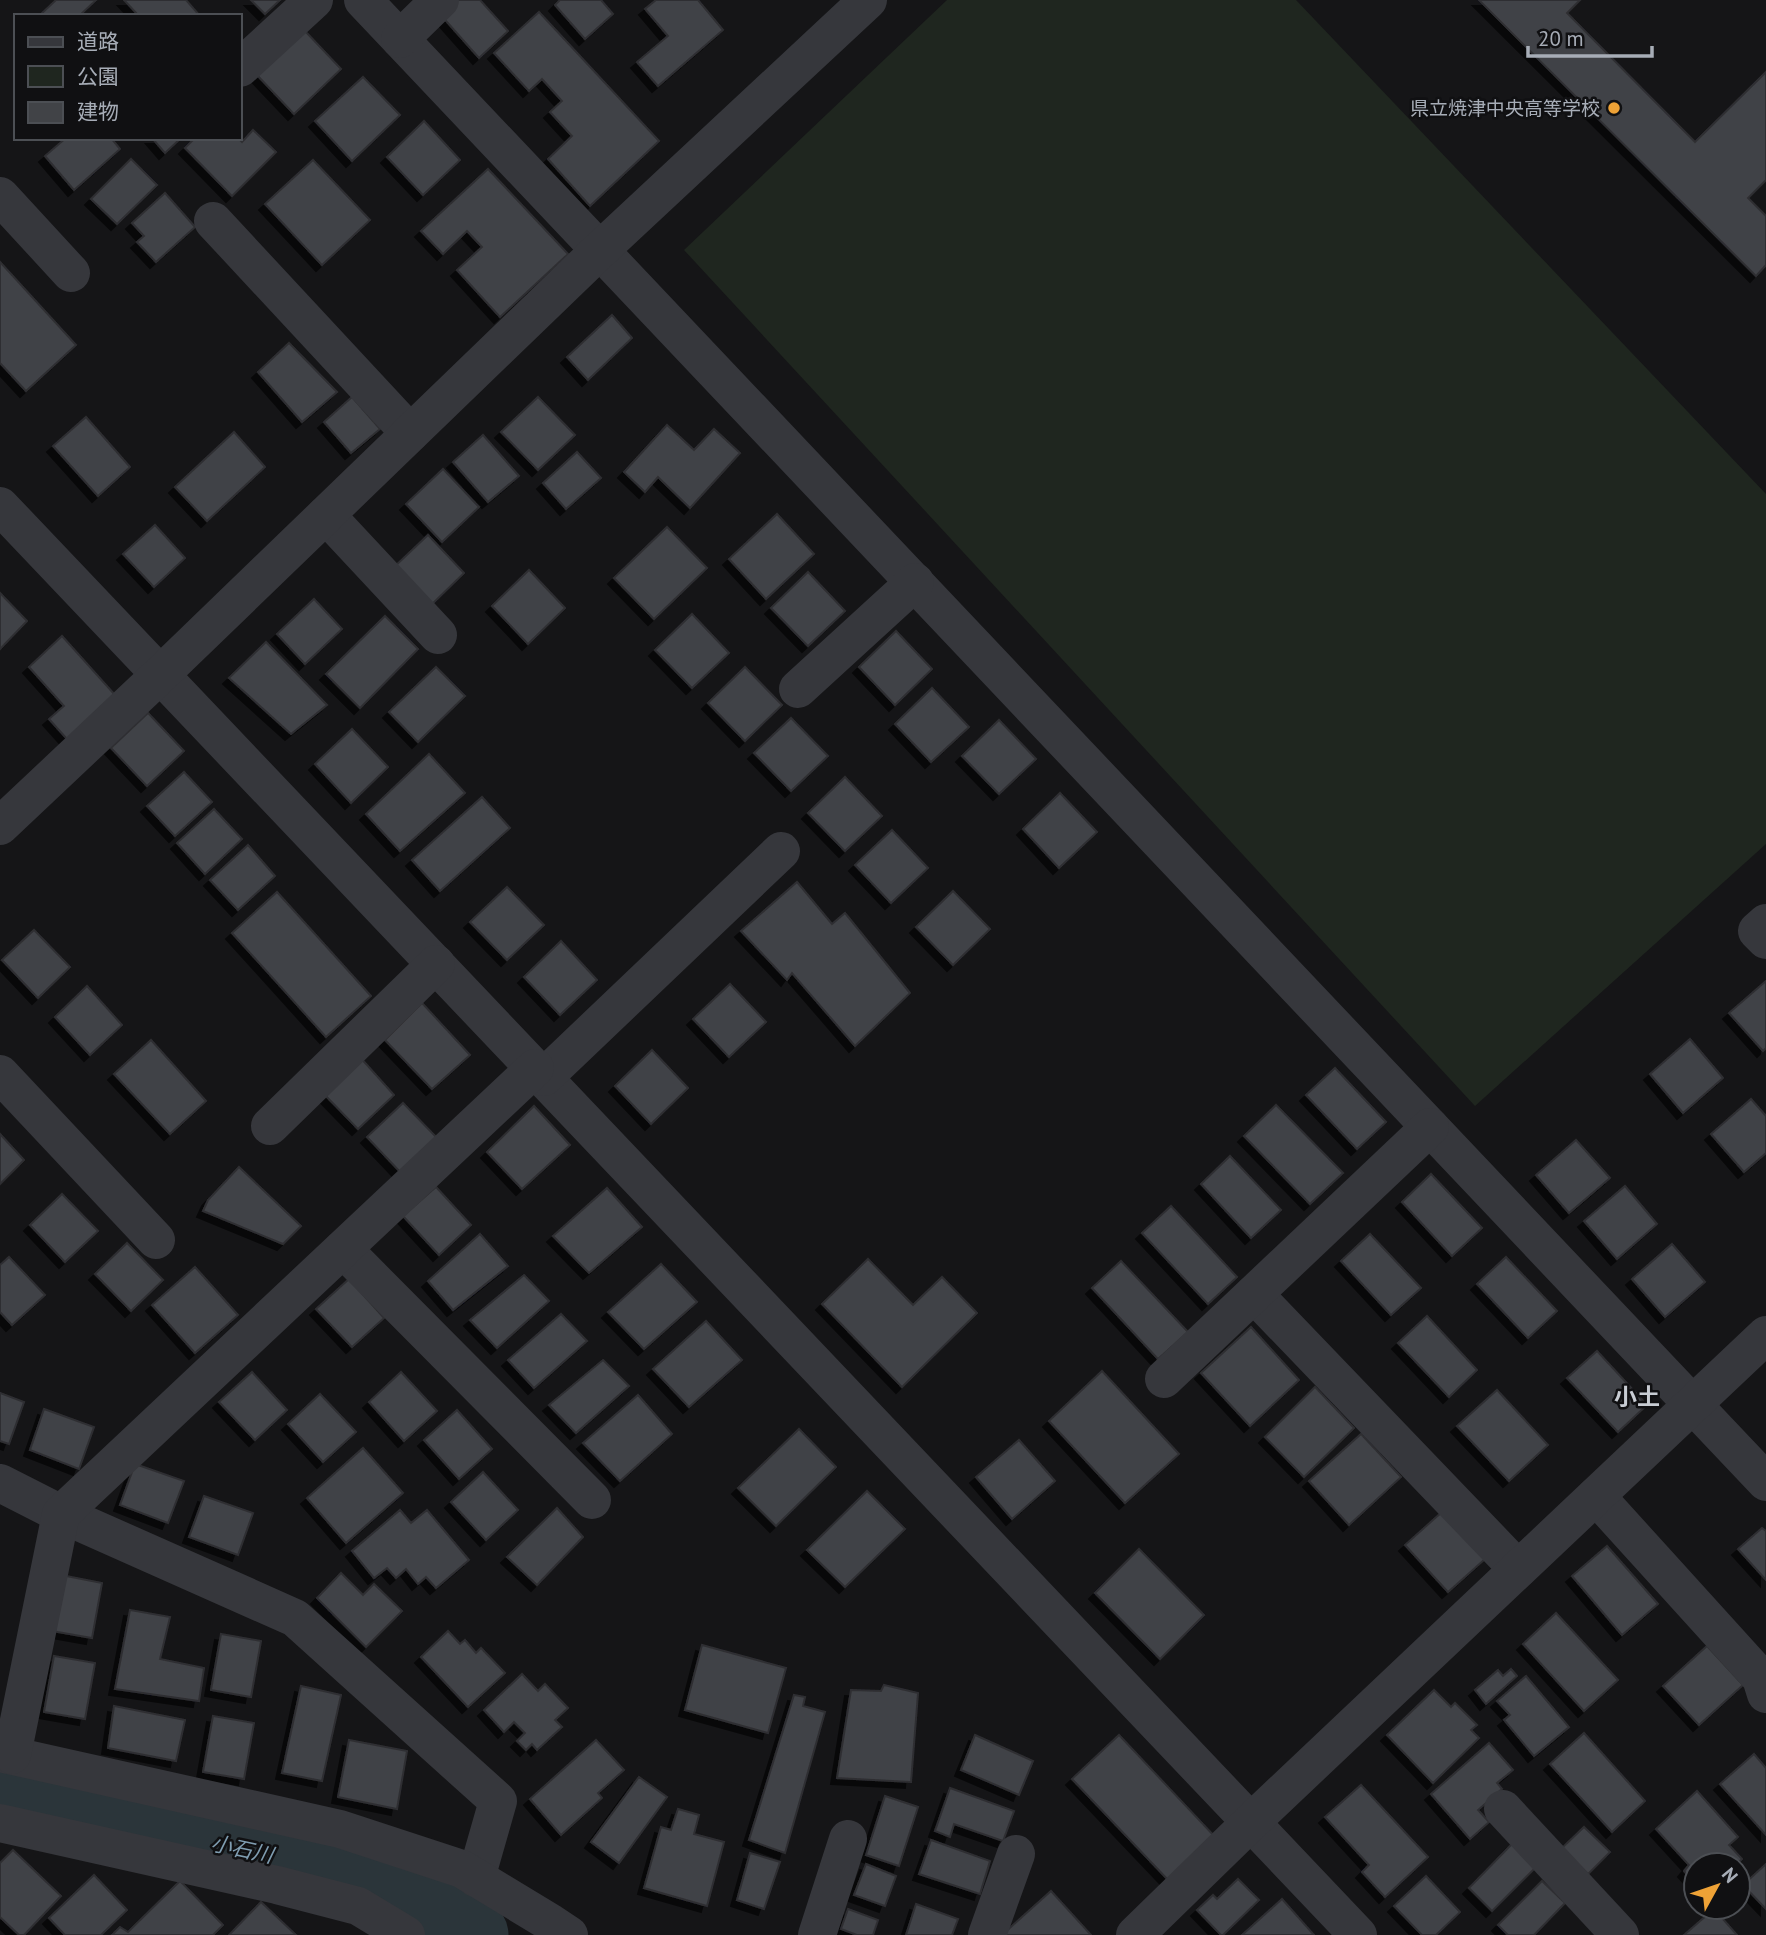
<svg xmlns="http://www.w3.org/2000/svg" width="1766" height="1935" viewBox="0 0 1766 1935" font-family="'PT Sans','Noto Sans JP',sans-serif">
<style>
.green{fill:#1f261f}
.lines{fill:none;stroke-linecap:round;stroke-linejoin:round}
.river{stroke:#2b353a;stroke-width:75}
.building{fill:#414347;stroke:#2f2f33;stroke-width:2;filter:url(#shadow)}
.minor{stroke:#36373c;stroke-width:38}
.poi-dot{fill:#eea236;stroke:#101012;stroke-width:2.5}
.labels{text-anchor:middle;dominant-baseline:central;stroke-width:5;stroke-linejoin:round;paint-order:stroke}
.poi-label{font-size:19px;fill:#a7adb7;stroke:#101012;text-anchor:end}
.water-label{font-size:21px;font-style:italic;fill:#7f9db1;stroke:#101012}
.quarter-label{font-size:23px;font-weight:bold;fill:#c8ccd3;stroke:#101012}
</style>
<defs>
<filter id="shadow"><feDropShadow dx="-6" dy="6" stdDeviation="0" flood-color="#0009"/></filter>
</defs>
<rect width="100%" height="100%" fill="#151517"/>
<path class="green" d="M 947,0 L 1296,0 L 1766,494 L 1766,844 L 1475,1106 L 684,250 Z"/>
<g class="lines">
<path class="river" d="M 0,1799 L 240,1847 L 338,1870 L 447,1918 L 471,1935"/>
</g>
<g class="building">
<path d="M 56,0 L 96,0 L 79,16 L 39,16 Z"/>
<path d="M 124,0 L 186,0 L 200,16 L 139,16 Z"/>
<path d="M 251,0 L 280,0 L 265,14 Z"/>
<path d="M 453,0 L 480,0 L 508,31 L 479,58 L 439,13 Z"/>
<path d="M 560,0 L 601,0 L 613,14 L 585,39 L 555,5 Z"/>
<path d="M 656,0 L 698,0 L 723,30 L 658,86 L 637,62 L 668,36 L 645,9 Z"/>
<path d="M 1479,0 L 1580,0 L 1567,13 L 1695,142 L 1766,72 L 1766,180 L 1748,198 L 1766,216 L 1766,265 L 1756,276 Z"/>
<path d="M 539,12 L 659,141 L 590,206 L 548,159 L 572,136 L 550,112 L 562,101 L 542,79 L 529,91 L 494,53 Z"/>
<path d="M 304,30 L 341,69 L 294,114 L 256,74 Z"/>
<path d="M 363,77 L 400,115 L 352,161 L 315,121 Z"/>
<path d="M 424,121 L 460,160 L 423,195 L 387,157 Z"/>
<path d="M 253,130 L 276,152 L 232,196 L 185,148 L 195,138 L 238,138 L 242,142 Z"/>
<path d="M 66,138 L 111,138 L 120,149 L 74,190 L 45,156 Z"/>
<path d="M 152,138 L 181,138 L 165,153 Z"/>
<path d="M 131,159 L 157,185 L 117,224 L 91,199 Z"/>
<path d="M 313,160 L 370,220 L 322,265 L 265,204 Z"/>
<path d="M 488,169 L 568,254 L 500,317 L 457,270 L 482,247 L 467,231 L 443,254 L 421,231 Z"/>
<path d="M 165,193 L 195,227 L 156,262 L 137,242 L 144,236 L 132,223 Z"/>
<path d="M 0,262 L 76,345 L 26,391 L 0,363 Z"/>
<path d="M 612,315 L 632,338 L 588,380 L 567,357 Z"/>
<path d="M 289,343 L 337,392 L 302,422 L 258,372 Z"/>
<path d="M 352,397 L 380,429 L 351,453 L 324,422 Z"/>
<path d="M 538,397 L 575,435 L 538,470 L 501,432 Z"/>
<path d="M 86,417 L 130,467 L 98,496 L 53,446 Z"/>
<path d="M 667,425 L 694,450 L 714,429 L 740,453 L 690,508 L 658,477 L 645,492 L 624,472 Z"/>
<path d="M 234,432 L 265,467 L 207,521 L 175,487 Z"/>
<path d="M 483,435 L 519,476 L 488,502 L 453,462 Z"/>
<path d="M 577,452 L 601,478 L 566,509 L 543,483 Z"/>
<path d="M 443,469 L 479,507 L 442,542 L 406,504 Z"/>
<path d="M 777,514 L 814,554 L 766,599 L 729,559 Z"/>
<path d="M 155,525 L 185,558 L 154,587 L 123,554 Z"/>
<path d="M 667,527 L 707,568 L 654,619 L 614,578 Z"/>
<path d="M 428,535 L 464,573 L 427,609 L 391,570 Z"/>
<path d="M 529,570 L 565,608 L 528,644 L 492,606 Z"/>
<path d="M 808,572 L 845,611 L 808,646 L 771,608 Z"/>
<path d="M 0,593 L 27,621 L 0,649 Z"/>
<path d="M 314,599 L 342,629 L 305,664 L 277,634 Z"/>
<path d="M 692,614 L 729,653 L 692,688 L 655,650 Z"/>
<path d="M 385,616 L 418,649 L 360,708 L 326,674 Z"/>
<path d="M 896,631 L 932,669 L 895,705 L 859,667 Z"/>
<path d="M 62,636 L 115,695 L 67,739 L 49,719 L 64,706 L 29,667 Z"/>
<path d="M 266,642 L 327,705 L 291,734 L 229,678 Z"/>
<path d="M 436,667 L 465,696 L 418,742 L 389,712 Z"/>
<path d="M 745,667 L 782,705 L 745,741 L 708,703 Z"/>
<path d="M 932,688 L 969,727 L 931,762 L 895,724 Z"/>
<path d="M 148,713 L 184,751 L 147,786 L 111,748 Z"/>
<path d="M 791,718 L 828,756 L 791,791 L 754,753 Z"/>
<path d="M 999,720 L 1036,759 L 999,794 L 962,756 Z"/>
<path d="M 352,729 L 388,767 L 351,803 L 315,764 Z"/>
<path d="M 429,754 L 465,793 L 400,851 L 366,814 Z"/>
<path d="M 184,772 L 212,802 L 175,836 L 147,806 Z"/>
<path d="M 845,777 L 882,816 L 845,851 L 808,813 Z"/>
<path d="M 1060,793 L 1097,832 L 1059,868 L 1023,829 Z"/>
<path d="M 482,797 L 510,828 L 440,891 L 412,860 Z"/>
<path d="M 214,809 L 242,839 L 205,874 L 177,843 Z"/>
<path d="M 892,830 L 928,868 L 891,903 L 855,865 Z"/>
<path d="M 248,845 L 275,876 L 238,910 L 210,880 Z"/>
<path d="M 797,882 L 832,924 L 845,913 L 910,993 L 855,1046 L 792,973 L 787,980 L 741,931 Z"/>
<path d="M 507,887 L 544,925 L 507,960 L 470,922 Z"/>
<path d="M 953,891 L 990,929 L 953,965 L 916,927 Z"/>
<path d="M 277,892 L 371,996 L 326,1037 L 232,933 Z"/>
<path d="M 34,930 L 70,967 L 38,998 L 2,960 Z"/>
<path d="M 561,941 L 597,980 L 560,1015 L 524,977 Z"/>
<path d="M 1766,981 L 1766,1048 L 1763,1051 L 1729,1013 Z"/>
<path d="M 730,984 L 766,1022 L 729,1057 L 693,1019 Z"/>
<path d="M 87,986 L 122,1025 L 90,1055 L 55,1017 Z"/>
<path d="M 422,1003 L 470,1055 L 432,1089 L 385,1040 Z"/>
<path d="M 1690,1039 L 1723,1078 L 1683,1113 L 1650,1074 Z"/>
<path d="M 151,1040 L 206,1101 L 170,1134 L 114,1074 Z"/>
<path d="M 652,1050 L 688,1088 L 651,1124 L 615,1086 Z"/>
<path d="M 358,1055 L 394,1095 L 358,1129 L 321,1091 Z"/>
<path d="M 1335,1068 L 1386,1122 L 1357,1149 L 1306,1095 Z"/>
<path d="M 1751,1099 L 1766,1116 L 1766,1153 L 1744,1172 L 1711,1134 Z"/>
<path d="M 403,1103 L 440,1141 L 404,1176 L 367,1137 Z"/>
<path d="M 1276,1105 L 1343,1173 L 1310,1204 L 1244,1136 Z"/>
<path d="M 534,1106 L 570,1145 L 522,1189 L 487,1152 Z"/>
<path d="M 0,1134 L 24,1160 L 0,1184 Z"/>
<path d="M 1576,1140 L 1610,1178 L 1569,1213 L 1536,1175 Z"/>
<path d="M 1230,1156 L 1281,1210 L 1251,1238 L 1201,1184 Z"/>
<path d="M 239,1167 L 301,1226 L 283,1244 L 203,1211 L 208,1200 Z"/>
<path d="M 1431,1174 L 1482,1228 L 1452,1256 L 1402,1202 Z"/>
<path d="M 1625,1186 L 1657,1224 L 1617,1259 L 1584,1221 Z"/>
<path d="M 436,1187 L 471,1225 L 439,1255 L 403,1216 Z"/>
<path d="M 607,1188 L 642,1227 L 589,1273 L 553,1236 Z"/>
<path d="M 62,1194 L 98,1231 L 65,1262 L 30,1225 Z"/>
<path d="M 1171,1206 L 1237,1277 L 1208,1304 L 1142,1233 Z"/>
<path d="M 480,1234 L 508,1266 L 453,1310 L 428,1281 Z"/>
<path d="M 1370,1234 L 1421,1288 L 1391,1315 L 1341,1261 Z"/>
<path d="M 127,1243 L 163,1280 L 131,1311 L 95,1274 Z"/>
<path d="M 1672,1244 L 1705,1282 L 1665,1317 L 1632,1279 Z"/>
<path d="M 9,1257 L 45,1295 L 12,1325 L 0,1312 L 0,1265 Z"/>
<path d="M 1506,1257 L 1557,1311 L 1528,1338 L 1477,1284 Z"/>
<path d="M 868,1259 L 913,1305 L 942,1277 L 977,1313 L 902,1387 L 822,1304 Z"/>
<path d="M 1121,1261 L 1188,1332 L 1158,1359 L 1092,1288 Z"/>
<path d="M 661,1264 L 697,1302 L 644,1349 L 608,1312 Z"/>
<path d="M 195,1267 L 238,1315 L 195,1353 L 152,1305 Z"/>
<path d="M 524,1275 L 549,1301 L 497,1348 L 470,1320 Z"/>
<path d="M 349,1279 L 384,1318 L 352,1347 L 316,1309 Z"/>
<path d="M 561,1314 L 587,1341 L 534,1388 L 508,1360 Z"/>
<path d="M 1427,1316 L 1477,1370 L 1449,1397 L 1398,1343 Z"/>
<path d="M 706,1321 L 742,1360 L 689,1407 L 653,1369 Z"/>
<path d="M 1251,1327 L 1299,1380 L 1250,1426 L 1201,1373 Z"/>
<path d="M 1597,1351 L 1647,1405 L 1618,1432 L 1567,1378 Z"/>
<path d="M 603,1360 L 629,1386 L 576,1433 L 549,1405 Z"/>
<path d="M 1102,1371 L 1179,1454 L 1125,1503 L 1049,1421 Z"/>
<path d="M 252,1372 L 287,1410 L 255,1440 L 219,1402 Z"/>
<path d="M 401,1372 L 437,1411 L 404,1441 L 369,1402 Z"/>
<path d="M 1315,1387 L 1354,1428 L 1304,1477 L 1265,1437 Z"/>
<path d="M 1497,1390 L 1548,1445 L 1509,1481 L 1457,1426 Z"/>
<path d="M 0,1393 L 24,1402 L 9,1444 L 0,1441 Z"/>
<path d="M 320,1394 L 356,1432 L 323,1462 L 288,1424 Z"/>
<path d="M 638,1395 L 672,1434 L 620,1481 L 583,1443 Z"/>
<path d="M 44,1409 L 94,1427 L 79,1469 L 30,1450 Z"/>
<path d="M 457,1410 L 492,1449 L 459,1479 L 424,1440 Z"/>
<path d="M 799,1429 L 836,1467 L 776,1526 L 738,1488 Z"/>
<path d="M 1361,1434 L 1401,1477 L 1349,1525 L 1309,1481 Z"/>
<path d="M 1019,1440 L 1055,1481 L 1012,1519 L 976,1477 Z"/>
<path d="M 363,1448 L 403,1493 L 346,1543 L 307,1498 Z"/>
<path d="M 135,1464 L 184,1481 L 168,1523 L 120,1505 Z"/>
<path d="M 483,1472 L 518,1510 L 486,1540 L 451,1502 Z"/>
<path d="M 867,1491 L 905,1529 L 845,1587 L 807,1550 Z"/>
<path d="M 204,1496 L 253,1513 L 238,1555 L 189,1537 Z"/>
<path d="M 557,1508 L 583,1537 L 537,1585 L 507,1557 Z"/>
<path d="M 400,1510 L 411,1523 L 427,1510 L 469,1560 L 436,1588 L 426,1577 L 418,1584 L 406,1569 L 396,1578 L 387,1568 L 374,1578 L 352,1551 Z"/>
<path d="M 1442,1512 L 1485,1559 L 1448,1592 L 1405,1545 Z"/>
<path d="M 1762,1528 L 1766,1531 L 1766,1580 L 1738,1549 Z"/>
<path d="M 1607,1546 L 1658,1604 L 1622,1635 L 1572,1576 Z"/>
<path d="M 1139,1549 L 1204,1615 L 1160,1659 L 1095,1593 Z"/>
<path d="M 341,1573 L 363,1595 L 374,1584 L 402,1611 L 366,1647 L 317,1598 Z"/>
<path d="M 61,1575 L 102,1583 L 92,1638 L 52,1631 Z"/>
<path d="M 130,1610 L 170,1617 L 160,1659 L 204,1668 L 199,1701 L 115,1689 Z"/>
<path d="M 1556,1613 L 1618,1680 L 1584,1711 L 1523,1644 Z"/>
<path d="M 448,1631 L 460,1644 L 465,1640 L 476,1653 L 481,1648 L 505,1673 L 468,1707 L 421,1657 Z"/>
<path d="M 221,1634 L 261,1641 L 251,1697 L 211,1690 Z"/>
<path d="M 702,1645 L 786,1668 L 768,1733 L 685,1710 Z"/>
<path d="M 1707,1646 L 1743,1685 L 1699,1725 L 1663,1686 Z"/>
<path d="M 54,1656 L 95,1663 L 85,1719 L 44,1712 Z"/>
<path d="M 1511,1669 L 1517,1676 L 1486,1704 L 1475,1690 L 1498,1670 L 1503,1676 Z"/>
<path d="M 522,1674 L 538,1691 L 545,1684 L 568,1708 L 555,1720 L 562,1727 L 537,1750 L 532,1744 L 526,1750 L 517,1741 L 525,1733 L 514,1722 L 504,1732 L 484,1710 Z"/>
<path d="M 1526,1676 L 1569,1727 L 1534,1756 L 1504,1720 L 1510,1715 L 1497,1701 Z"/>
<path d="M 884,1685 L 918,1693 L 911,1782 L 837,1778 L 851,1690 L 881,1691 Z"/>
<path d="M 301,1686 L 341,1695 L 322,1781 L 282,1773 Z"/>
<path d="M 1434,1690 L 1451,1707 L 1455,1703 L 1477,1725 L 1471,1730 L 1479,1738 L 1433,1783 L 1387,1735 Z"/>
<path d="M 794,1695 L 805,1697 L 803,1706 L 825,1712 L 785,1853 L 749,1840 Z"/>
<path d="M 114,1706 L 185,1720 L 176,1761 L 108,1748 Z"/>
<path d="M 213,1716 L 254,1723 L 244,1779 L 203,1772 Z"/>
<path d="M 1584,1733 L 1645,1801 L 1612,1832 L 1550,1764 Z"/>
<path d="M 975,1735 L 1033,1761 L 1019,1795 L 961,1770 Z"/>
<path d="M 1119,1735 L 1217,1839 L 1171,1883 L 1072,1779 Z"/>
<path d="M 349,1740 L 407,1751 L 397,1809 L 338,1797 Z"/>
<path d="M 596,1740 L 624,1770 L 598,1793 L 602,1798 L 561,1835 L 530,1799 Z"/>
<path d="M 1489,1743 L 1513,1770 L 1497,1783 L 1502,1789 L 1478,1810 L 1489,1822 L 1470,1839 L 1431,1794 Z"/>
<path d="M 1754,1754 L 1766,1768 L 1766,1835 L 1720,1784 Z"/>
<path d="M 639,1777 L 667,1797 L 619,1863 L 591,1842 Z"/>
<path d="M 1361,1785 L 1428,1857 L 1385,1897 L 1362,1872 L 1369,1865 L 1325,1817 Z"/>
<path d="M 950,1788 L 1014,1811 L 1003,1841 L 954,1824 L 950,1837 L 935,1831 Z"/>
<path d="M 1697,1791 L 1738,1837 L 1729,1845 L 1742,1859 L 1736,1865 L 1696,1865 L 1696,1884 L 1684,1871 L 1689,1865 L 1656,1829 Z"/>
<path d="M 885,1796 L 918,1807 L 899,1866 L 866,1855 Z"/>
<path d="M 678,1809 L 699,1815 L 694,1834 L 724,1842 L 707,1906 L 644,1888 L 661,1827 L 671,1830 Z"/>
<path d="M 1584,1827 L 1610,1852 L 1588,1874 L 1562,1848 Z"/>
<path d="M 931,1840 L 990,1861 L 980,1894 L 919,1874 Z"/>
<path d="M 1512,1844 L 1536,1867 L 1492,1911 L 1469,1888 Z"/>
<path d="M 13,1850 L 61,1896 L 24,1935 L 19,1935 L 0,1917 L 0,1863 Z"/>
<path d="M 750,1853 L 780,1862 L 764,1909 L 737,1900 Z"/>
<path d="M 866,1864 L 896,1876 L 885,1906 L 854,1895 Z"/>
<path d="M 1766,1864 L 1766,1909 L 1743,1885 Z"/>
<path d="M 94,1875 L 127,1910 L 101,1935 L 65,1935 L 49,1918 Z"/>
<path d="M 1426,1876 L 1460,1912 L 1436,1935 L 1422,1935 L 1394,1906 Z"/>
<path d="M 1238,1879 L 1259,1900 L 1223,1935 L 1221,1935 L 1197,1910 L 1213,1895 L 1217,1899 Z"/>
<path d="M 180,1881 L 223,1925 L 213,1935 L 112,1935 L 120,1927 L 128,1932 Z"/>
<path d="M 1542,1881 L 1565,1903 L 1534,1935 L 1508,1935 L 1498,1925 Z"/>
<path d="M 1051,1891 L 1091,1935 L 1004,1935 L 1003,1934 Z"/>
<path d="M 1282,1899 L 1314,1935 L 1242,1935 Z"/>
<path d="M 261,1902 L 296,1935 L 229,1935 Z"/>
<path d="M 916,1904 L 958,1919 L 952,1935 L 906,1935 Z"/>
<path d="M 848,1909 L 878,1920 L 873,1935 L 857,1935 L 841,1929 Z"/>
<path d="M 1714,1909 L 1737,1935 L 1684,1935 Z"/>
</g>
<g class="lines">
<g class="minor">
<path d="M 363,0 L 1766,1482"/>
<path d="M 400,39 L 440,0"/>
<path d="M 240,68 L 314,0"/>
<path d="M 0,196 L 71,273"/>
<path d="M 213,221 L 410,433"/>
<path d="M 0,506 L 1358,1935"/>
<path d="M 326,515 L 438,635"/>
<path d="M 798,689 L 915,582"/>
<path d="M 0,826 L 161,674 L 600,250 L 868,0"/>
<path d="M 1766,923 L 1757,931 L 1766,940"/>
<path d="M 0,1074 L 156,1240"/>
<path d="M 544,1077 L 781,851"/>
<path d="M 270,1126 L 436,964"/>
<path d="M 343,1249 L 592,1500"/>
<path d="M 1254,1294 L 1518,1569"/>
<path d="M 1164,1379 L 1430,1127"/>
<path d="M 0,1483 L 61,1514 L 295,1618 L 498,1801 L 476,1878"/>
<path d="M 1596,1496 L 1761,1678 L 1766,1694"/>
<path d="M 0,1753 L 340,1829 L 462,1869 L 551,1923 L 569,1935"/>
<path d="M 12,1755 L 61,1514 L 535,1068"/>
<path d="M 1503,1809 L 1620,1935"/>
<path d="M 0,1823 L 277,1885 L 358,1906 L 406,1935"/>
<path d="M 817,1935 L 848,1839"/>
<path d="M 987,1935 L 1016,1854"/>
<path d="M 1135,1935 L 1251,1822 L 1766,1335"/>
</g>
</g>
<circle class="poi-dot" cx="1614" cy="108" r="7"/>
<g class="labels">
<g class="poi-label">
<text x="1600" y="108">県立焼津中央高等学校</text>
</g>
<g class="water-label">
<text transform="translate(242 1849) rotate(12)">小石川</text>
</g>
<g class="quarter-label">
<text x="1637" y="1396">小土</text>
</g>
</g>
<rect x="14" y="14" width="228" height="126" fill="#101012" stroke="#4c4f54" stroke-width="2"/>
<rect x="28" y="37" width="35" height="10" fill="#36373c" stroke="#4c4f54" stroke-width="2"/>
<text x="77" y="49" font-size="21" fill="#a7adb7">道路</text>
<rect x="28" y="66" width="35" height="21" fill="#1f261f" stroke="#4c4f54" stroke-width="2"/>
<text x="77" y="84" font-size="21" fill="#a7adb7">公園</text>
<rect x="28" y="102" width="35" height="21" fill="#414347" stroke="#4c4f54" stroke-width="2"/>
<text x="77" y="119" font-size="21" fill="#a7adb7">建物</text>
<g transform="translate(1717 1886) rotate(50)"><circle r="33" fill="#101012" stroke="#4c4f54" stroke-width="2"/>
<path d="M0-5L12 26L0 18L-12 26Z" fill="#eea236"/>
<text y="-10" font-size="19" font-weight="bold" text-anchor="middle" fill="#a7adb7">N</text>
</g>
<path d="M1528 46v10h124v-10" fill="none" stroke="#a7adb7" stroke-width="3.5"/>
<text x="1538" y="46" font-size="21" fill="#a7adb7" stroke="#101012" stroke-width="5" paint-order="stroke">20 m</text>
</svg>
